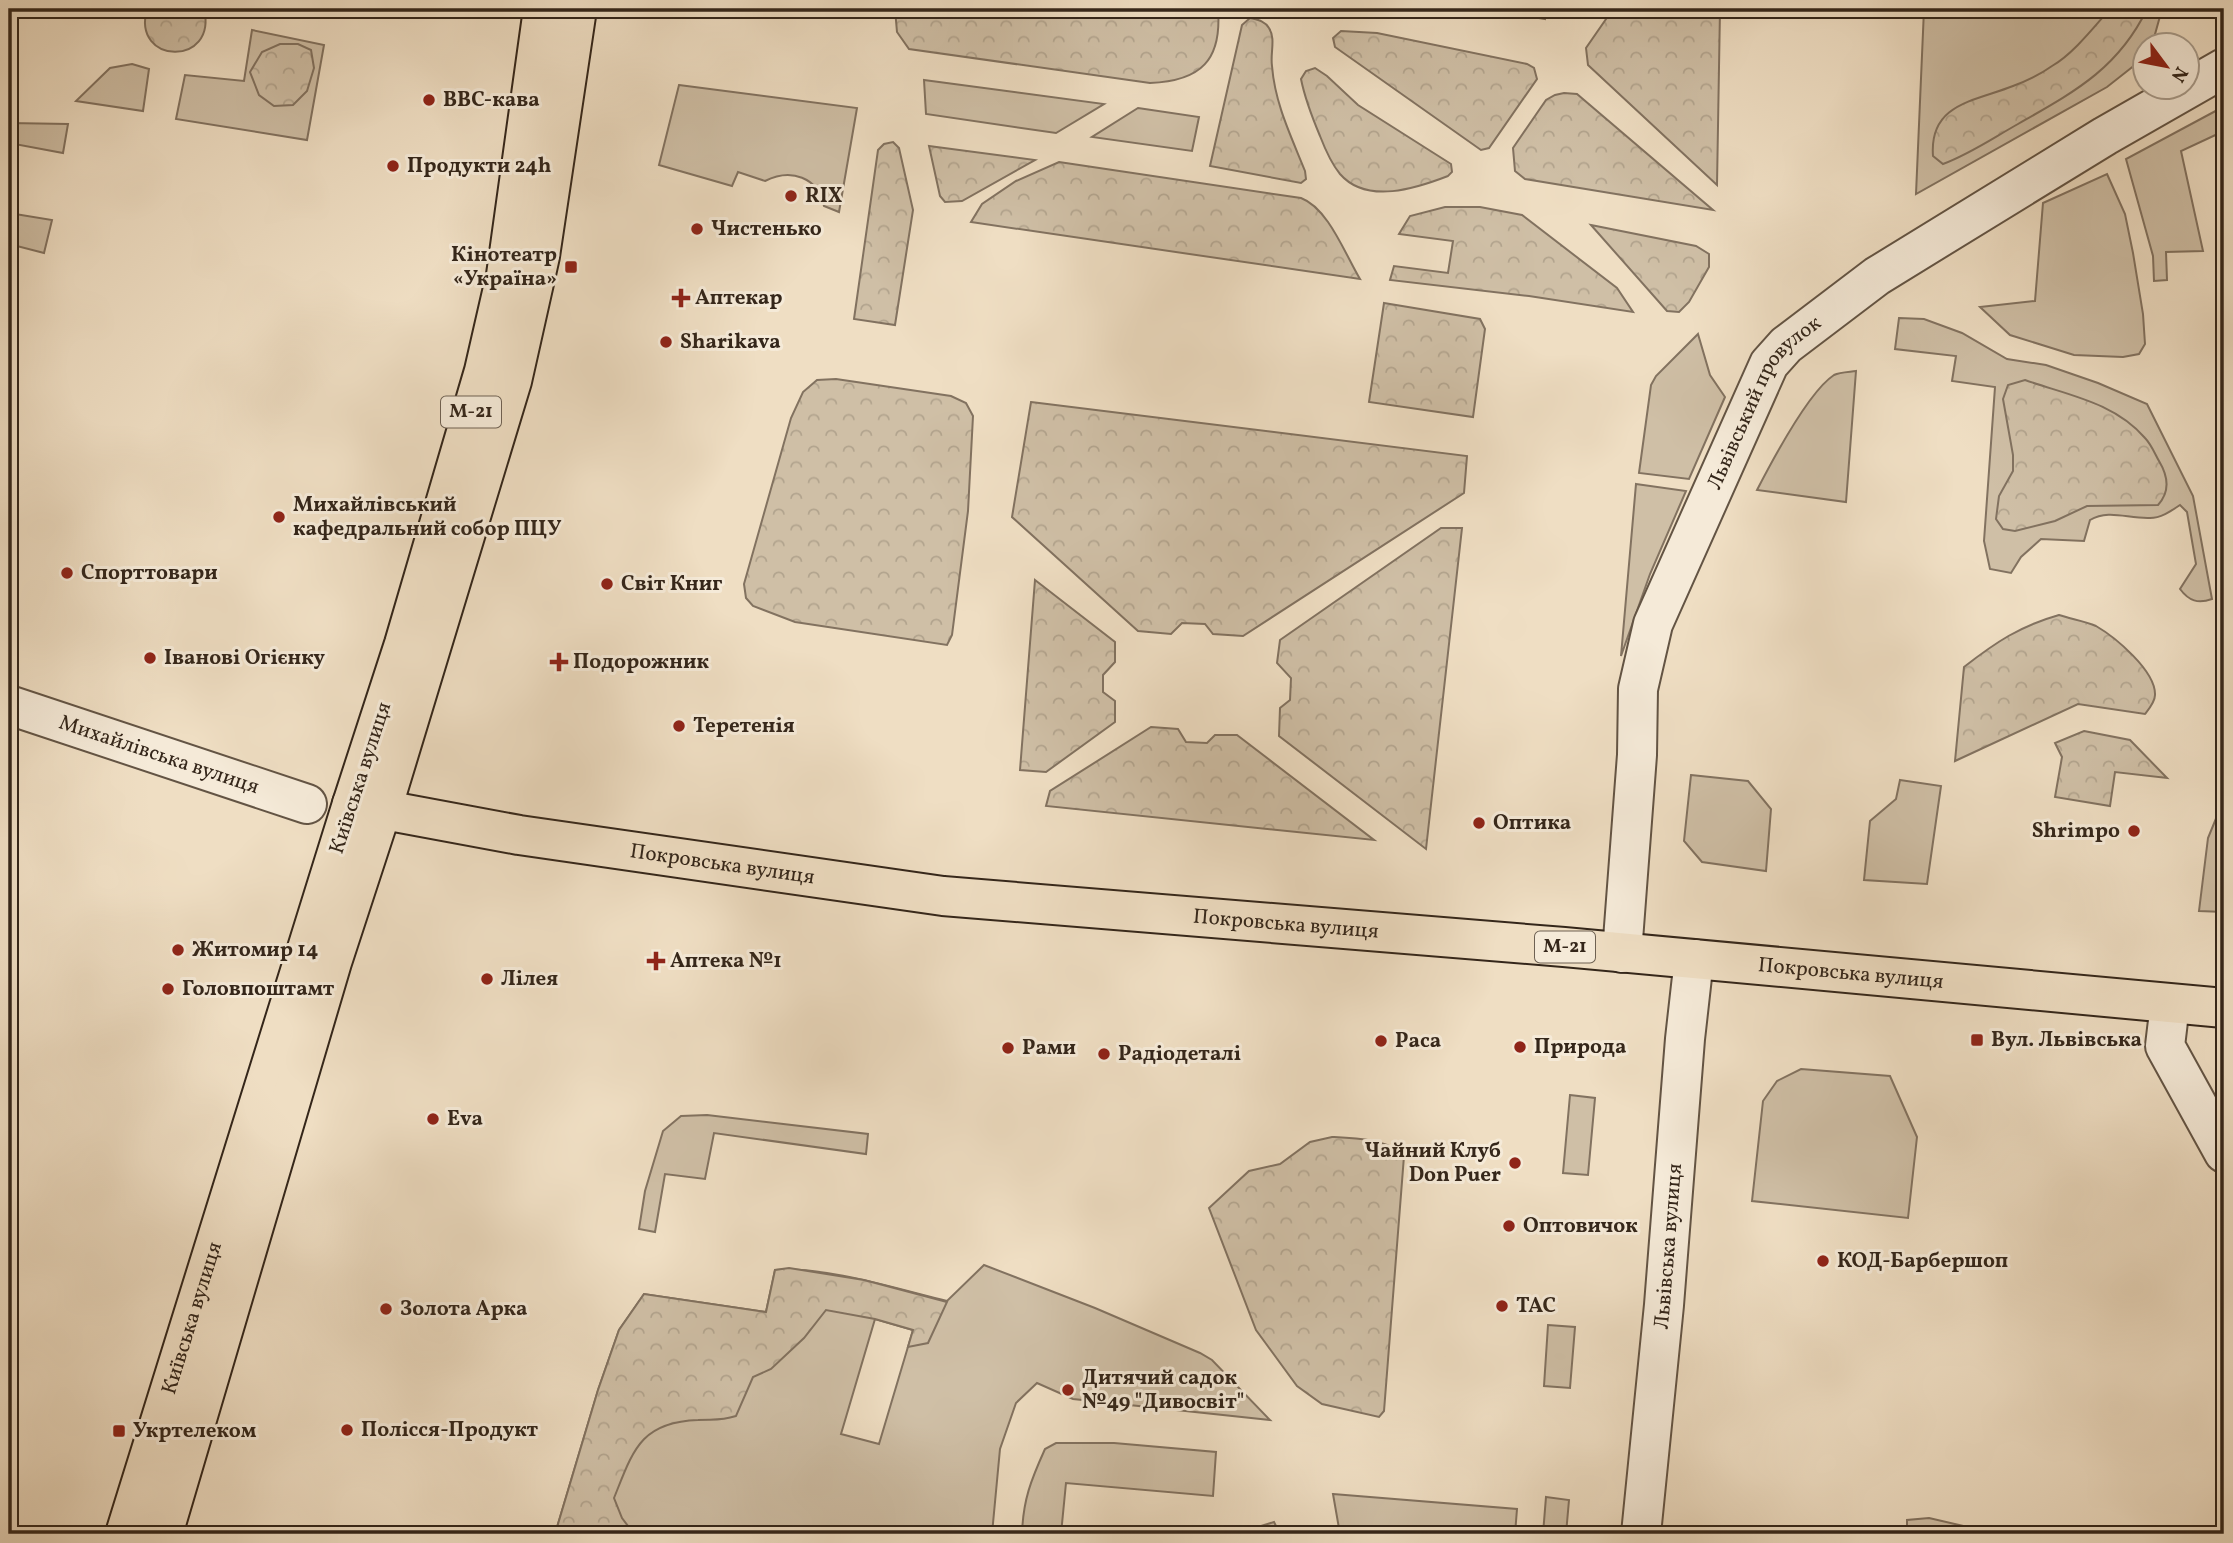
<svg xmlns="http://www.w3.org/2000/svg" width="2233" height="1543" viewBox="0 0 2233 1543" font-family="Vollkorn,serif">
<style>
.grass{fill:#cfbfa6;stroke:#827260;stroke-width:2;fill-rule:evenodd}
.forest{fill:url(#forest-crowns);stroke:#827260;stroke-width:2}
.park{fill:url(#park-tufts);stroke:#827260;stroke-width:2}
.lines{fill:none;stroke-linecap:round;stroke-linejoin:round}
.street-casing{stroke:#635444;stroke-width:42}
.primary-casing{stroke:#34261a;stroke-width:42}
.highway-casing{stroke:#34261a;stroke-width:42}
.street{stroke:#f5ead8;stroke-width:38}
.primary{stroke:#efdec3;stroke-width:38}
.highway{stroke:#efdec3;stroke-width:38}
.poi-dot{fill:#8f2418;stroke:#f5ead8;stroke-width:2.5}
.labels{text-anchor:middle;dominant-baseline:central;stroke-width:6;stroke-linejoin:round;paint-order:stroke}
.shield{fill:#f5ead8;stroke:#6e6153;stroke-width:2}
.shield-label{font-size:19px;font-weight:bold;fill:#34261a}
.poi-label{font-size:21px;font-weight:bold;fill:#34261a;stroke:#f5ead8;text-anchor:start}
.street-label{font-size:21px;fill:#34261a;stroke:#f5ead8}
</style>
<defs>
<pattern id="forest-crowns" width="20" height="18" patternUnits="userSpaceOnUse" patternTransform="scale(1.75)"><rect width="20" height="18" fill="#cfbfa6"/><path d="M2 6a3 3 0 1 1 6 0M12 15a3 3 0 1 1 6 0" fill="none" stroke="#b2a48e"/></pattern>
<pattern id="park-tufts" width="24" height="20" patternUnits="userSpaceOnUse" patternTransform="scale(1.75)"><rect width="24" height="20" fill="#cfbfa6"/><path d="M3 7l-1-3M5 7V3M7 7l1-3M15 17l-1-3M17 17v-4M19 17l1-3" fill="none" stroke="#b2a48e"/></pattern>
</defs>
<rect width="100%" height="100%" fill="#efdec3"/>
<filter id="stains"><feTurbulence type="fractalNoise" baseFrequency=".00286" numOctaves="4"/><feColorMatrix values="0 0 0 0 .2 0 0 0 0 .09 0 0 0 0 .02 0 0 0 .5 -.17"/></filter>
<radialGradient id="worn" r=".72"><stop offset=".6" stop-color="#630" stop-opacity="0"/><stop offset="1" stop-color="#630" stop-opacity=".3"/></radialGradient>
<g class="grass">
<path d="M 1924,9 L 2162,9 L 2152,45 L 2146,46 L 2145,57 L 2107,87 L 1916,194 Z"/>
<path d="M 252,30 L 324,45 L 307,140 L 176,119 L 185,75 L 244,81 Z"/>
<path d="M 132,64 L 149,69 L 143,111 L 76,101 L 110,68 Z"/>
<path d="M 924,80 L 1104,104 L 1056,133 L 926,114 Z"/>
<path d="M 679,85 L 857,108 L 839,212 L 824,206 C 818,177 791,168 765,181 L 738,172 L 732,186 L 659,165 Z"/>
<path d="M 2223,107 L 2224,131 L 2181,151 L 2203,251 L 2166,252 L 2167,280 L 2154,281 L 2153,256 L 2126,159 Z"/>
<path d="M 1138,108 L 1199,117 L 1192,151 L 1092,137 Z"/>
<path d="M 9,123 L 68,124 L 63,153 L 9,143 Z"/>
<path d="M 2107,174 L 2125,214 L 2133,253 L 2143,314 L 2145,344 L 2139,354 L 2123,357 L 2074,355 L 2010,335 L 1980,307 L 2035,301 L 2043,203 Z"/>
<path d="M 9,213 L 52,220 L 44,253 L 9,244 Z"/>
<path d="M 1899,318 L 1924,319 L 1962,333 L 2007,359 L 2046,365 L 2098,383 L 2147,404 L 2193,496 L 2212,599 C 2198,604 2189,601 2180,589 L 2196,564 L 2187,512 L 2180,505 C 2171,511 2161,518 2150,518 C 2128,519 2109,509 2090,520 L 2084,541 L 2041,539 L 2021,557 L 2011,573 L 1990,569 L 1984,541 L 1995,387 L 1952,381 L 1956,356 L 1895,349 Z"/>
<path d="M 1698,334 L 1710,375 L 1725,397 L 1689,479 L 1639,473 L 1651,385 L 1656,376 Z"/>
<path d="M 1856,371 L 1846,502 L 1757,490 C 1772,461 1808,392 1834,375 C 1840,372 1849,372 1856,371 Z"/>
<path d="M 1636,484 L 1686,491 L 1650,574 L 1621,656 Z"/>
<path d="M 1691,775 L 1748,781 L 1771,809 L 1766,871 L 1702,862 L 1684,841 Z"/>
<path d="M 1900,780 L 1941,786 L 1927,884 L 1864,880 L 1870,821 L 1896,799 Z"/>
<path d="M 2224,799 L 2224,912 L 2199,911 L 2208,838 Z"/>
<path d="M 1801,1069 L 1890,1076 L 1917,1137 L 1908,1218 L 1752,1201 L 1763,1101 L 1777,1081 Z"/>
<path d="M 1570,1095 L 1595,1098 L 1588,1175 L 1563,1173 Z"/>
<path d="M 707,1115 L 868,1134 L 866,1154 L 714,1133 L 705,1179 L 665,1174 L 655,1232 L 639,1229 L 645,1191 L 663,1131 L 681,1116 Z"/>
<path d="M 984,1265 L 1095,1308 L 1200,1353 L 1212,1360 L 1270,1420 L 1073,1399 L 1037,1383 L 1016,1403 L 1000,1449 L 992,1534 L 555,1534 L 598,1390 L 619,1330 L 644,1294 L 766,1312 L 775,1270 C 826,1266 897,1289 947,1301 ZM 875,1319 L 913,1330 L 879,1444 L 841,1434 Z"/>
<path d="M 1548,1325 L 1575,1327 L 1570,1388 L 1544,1386 Z"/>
<path d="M 1056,1443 L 1114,1443 L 1216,1452 L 1213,1496 L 1066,1483 L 1061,1534 L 1022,1534 C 1023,1500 1031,1480 1045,1449 Z"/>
<path d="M 1333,1494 L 1517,1509 L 1515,1534 L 1340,1534 Z"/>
<path d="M 1546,1497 L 1569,1500 L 1566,1534 L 1543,1534 Z"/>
<path d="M 1929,1518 L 1985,1531 L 1988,1534 L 1907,1534 L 1907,1520 Z"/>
<path d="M 1274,1522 L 1280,1534 L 1248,1534 L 1248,1530 Z"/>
</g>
<g class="forest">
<path d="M 147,9 L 204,9 C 218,67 131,65 147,9 Z"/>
<path d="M 895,9 L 1218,9 C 1222,60 1201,81 1150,83 L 909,49 L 897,32 Z"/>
<path d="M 1613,9 L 1720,9 L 1717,185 L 1588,65 L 1586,48 Z"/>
<path d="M 2110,9 L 2147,9 C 2118,69 2074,92 2018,124 C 1993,138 1970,154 1943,164 L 1933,156 C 1929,103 1976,101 2013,86 C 2026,81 2041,74 2052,66 C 2073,54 2094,27 2110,9 Z"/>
<path d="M 1250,18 C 1258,20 1265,21 1269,28 C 1276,39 1270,53 1272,66 C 1275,104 1291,136 1305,171 L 1306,179 L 1301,183 L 1210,166 L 1242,25 Z"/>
<path d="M 1341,31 L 1377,33 L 1527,64 L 1534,68 L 1537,79 L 1489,148 L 1481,150 L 1335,47 L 1333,38 Z"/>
<path d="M 280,44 L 298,44 L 311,50 L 314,68 L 307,91 L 293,105 L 274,106 L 259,95 L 250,72 L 262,52 Z"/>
<path d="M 1315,68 L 1327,76 L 1358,105 L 1451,164 L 1452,172 L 1448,176 C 1417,188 1367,205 1340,174 C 1331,163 1325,149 1320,136 C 1312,117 1305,99 1301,79 L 1306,71 Z"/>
<path d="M 1564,93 L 1577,94 L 1713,210 L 1525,179 L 1515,171 L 1513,148 L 1546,100 L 1555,95 Z"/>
<path d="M 893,142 L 899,148 L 913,210 L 895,325 L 854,319 L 878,150 L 884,144 Z"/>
<path d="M 929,146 L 1035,160 L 962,201 L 945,202 L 940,196 Z"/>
<path d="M 1059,162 L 1301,198 C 1328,208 1345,254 1360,279 L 971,222 L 982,204 L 1016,181 Z"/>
<path d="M 1445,207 L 1480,207 L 1522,215 L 1617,288 L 1633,312 L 1529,296 L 1390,280 L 1394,266 L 1448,273 L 1453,241 L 1399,234 L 1410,216 Z"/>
<path d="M 1591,225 L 1696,246 L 1709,254 L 1709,267 L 1689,302 L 1679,312 L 1667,311 Z"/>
<path d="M 1384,303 L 1480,319 L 1485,329 L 1473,417 L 1369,402 Z"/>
<path d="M 836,379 L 951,396 L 966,403 L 973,416 L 968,511 L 952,635 L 947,645 L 795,622 L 753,606 L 746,598 L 744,584 L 791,418 L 803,392 L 817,380 Z"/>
<path d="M 2025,380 C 2067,395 2114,402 2145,438 C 2151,444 2155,454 2159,461 C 2168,476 2170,492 2158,505 L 2087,506 L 2055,521 L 2015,531 L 2003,529 L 1996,519 L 1999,496 L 2013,471 L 2013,455 L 2003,399 L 2008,385 Z"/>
<path d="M 1031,402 L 1467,456 L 1464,493 L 1243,636 L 1213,634 L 1205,624 L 1182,623 L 1171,634 L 1138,631 L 1012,517 Z"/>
<path d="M 1441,528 L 1462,528 L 1426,849 L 1279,736 L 1280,708 L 1290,700 L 1291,678 L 1277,663 L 1280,640 Z"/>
<path d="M 1035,580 L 1115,642 L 1115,662 L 1103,675 L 1103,692 L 1115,701 L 1115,722 L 1046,772 L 1020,770 Z"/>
<path d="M 2059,615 C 2071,619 2085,621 2096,626 C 2115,637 2156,671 2155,695 C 2155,702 2149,709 2145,714 L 2078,704 L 1955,761 L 1964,667 C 1996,642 2020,626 2059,615 Z"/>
<path d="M 1151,727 L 1178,729 L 1186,742 L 1207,743 L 1215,735 L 1237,735 L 1374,840 L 1046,806 L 1050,791 Z"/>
<path d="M 2084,731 L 2130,740 L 2167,778 L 2115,772 L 2110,806 L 2055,797 L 2062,757 L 2055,743 Z"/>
<path d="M 1332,1137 C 1354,1138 1389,1139 1404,1156 L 1384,1411 L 1379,1417 L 1322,1404 L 1297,1386 L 1256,1330 L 1209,1208 L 1249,1171 L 1280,1164 L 1310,1142 Z"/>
<path d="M 789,1268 L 864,1280 L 947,1302 L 928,1343 L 908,1347 L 913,1330 L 875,1319 L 826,1310 L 804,1338 L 771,1369 L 753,1377 L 736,1416 C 720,1421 714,1419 698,1420 C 640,1422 633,1451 614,1498 L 622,1518 L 634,1534 L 555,1534 L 598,1390 L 619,1330 L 644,1294 L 766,1312 L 775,1270 Z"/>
</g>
<path class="park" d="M 1484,9 L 1546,9 L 1545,19 Z"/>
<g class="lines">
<defs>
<g id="street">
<path id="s1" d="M 9,705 L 307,804"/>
<path id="s2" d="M 1622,953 L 1637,755 L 1638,689 L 1653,624 L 1769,364 L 1786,345 L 1877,276 L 2105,136 L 2224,68"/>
<path d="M 2170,1004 L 2165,1046 L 2224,1153"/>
<path id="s3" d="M 1641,1534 L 1664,1305 L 1685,1039 L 1694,959"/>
</g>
<g id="primary">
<path id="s4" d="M 125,1534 L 352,804"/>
<path d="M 163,1534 L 332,962 L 382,809"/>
</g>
<g id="highway">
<path id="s5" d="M 543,9 L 506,275 L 484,371 L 404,644 L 352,804 L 519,835 L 943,896 L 1564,947 L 2224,1008"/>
<path d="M 382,809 L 512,381 L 540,256 L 577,9"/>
</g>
</defs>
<use href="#street" class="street-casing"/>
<use href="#primary" class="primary-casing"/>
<use href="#highway" class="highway-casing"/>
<use href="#street" class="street"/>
<use href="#primary" class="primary"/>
<use href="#highway" class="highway"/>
</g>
<g class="poi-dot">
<circle cx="429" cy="100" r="7"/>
<circle cx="393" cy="166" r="7"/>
<circle cx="791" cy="196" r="7"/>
<circle cx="697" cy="229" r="7"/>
<rect x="564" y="260" width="14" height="14" rx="3.5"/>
<path d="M677.5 287.5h7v7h7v7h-7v7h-7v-7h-7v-7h7z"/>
<circle cx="666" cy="342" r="7"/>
<circle cx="279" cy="517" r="7"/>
<circle cx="67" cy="573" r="7"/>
<circle cx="607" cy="584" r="7"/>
<circle cx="150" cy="658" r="7"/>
<path d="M555.5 651.5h7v7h7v7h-7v7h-7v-7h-7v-7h7z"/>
<circle cx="679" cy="726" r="7"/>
<circle cx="1479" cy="823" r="7"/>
<circle cx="2134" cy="831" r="7"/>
<circle cx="178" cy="950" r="7"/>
<path d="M652.5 950.5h7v7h7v7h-7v7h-7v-7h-7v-7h7z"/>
<circle cx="487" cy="979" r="7"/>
<circle cx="168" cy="989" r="7"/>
<rect x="1970" y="1033" width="14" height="14" rx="3.5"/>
<circle cx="1381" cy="1041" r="7"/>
<circle cx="1520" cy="1047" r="7"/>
<circle cx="1008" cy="1048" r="7"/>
<circle cx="1104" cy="1054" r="7"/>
<circle cx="433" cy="1119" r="7"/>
<circle cx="1515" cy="1163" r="7"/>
<circle cx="1509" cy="1226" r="7"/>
<circle cx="1823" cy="1261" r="7"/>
<circle cx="1502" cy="1306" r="7"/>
<circle cx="386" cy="1309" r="7"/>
<circle cx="1068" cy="1390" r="7"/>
<circle cx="347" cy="1430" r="7"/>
<rect x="112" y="1424" width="14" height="14" rx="3.5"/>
</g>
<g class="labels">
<g class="shield">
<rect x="441" y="396.5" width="60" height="31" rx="5"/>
<rect x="1535" y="931.5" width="60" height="31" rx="5"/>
</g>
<g class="shield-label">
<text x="471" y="412">М-21</text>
<text x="1565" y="947">М-21</text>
</g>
<g class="poi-label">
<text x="443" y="100">BBC-кава</text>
<text x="407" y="166">Продукти 24h</text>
<text x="805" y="196">RIX</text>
<text x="711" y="229">Чистенько</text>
<text x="557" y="255" text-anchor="end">Кінотеатр<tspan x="557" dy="24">«Україна»</tspan></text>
<text x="695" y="298">Аптекар</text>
<text x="680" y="342">Sharikava</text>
<text x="293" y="505">Михайлівський<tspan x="293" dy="24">кафедральний собор ПЦУ</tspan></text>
<text x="81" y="573">Спорттовари</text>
<text x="621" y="584">Світ Книг</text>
<text x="164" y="658">Іванові Огієнку</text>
<text x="573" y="662">Подорожник</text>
<text x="693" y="726">Теретенія</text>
<text x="1493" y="823">Оптика</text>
<text x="2120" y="831" text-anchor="end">Shrimpo</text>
<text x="192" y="950">Житомир 14</text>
<text x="670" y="961">Аптека №1</text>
<text x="501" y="979">Лілея</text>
<text x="182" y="989">Головпоштамт</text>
<text x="1991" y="1040">Вул. Львівська</text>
<text x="1395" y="1041">Раса</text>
<text x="1534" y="1047">Природа</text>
<text x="1022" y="1048">Рами</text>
<text x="1118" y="1054">Радіодеталі</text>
<text x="447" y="1119">Eva</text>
<text x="1501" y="1151" text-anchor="end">Чайний Клуб<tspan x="1501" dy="24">Don Puer</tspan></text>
<text x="1523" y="1226">Оптовичок</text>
<text x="1837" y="1261">КОД-Барбершоп</text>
<text x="1516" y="1306">ТАС</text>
<text x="400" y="1309">Золота Арка</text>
<text x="1082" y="1378">Дитячий садок<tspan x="1082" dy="24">№49 "Дивосвіт"</tspan></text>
<text x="361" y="1430">Полісся-Продукт</text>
<text x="133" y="1431">Укртелеком</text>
</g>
<g class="street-label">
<text stroke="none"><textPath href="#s2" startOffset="581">Львівський провулок</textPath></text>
<text stroke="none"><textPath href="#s1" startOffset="158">Михайлівська вулиця</textPath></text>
<text transform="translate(361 778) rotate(-72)">Київська вулиця</text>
<text stroke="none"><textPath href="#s5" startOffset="1195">Покровська вулиця</textPath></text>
<text stroke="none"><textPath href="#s5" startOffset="1762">Покровська вулиця</textPath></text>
<text stroke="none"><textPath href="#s5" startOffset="2329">Покровська вулиця</textPath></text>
<text stroke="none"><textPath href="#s3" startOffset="289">Львівська вулиця</textPath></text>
<text stroke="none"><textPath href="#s4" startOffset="226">Київська вулиця</textPath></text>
</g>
</g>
<rect width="2233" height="1543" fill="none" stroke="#efdec3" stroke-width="35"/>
<rect x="10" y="10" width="2212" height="1522" fill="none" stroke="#34261a" stroke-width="3.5"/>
<rect x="18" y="18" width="2198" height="1508" fill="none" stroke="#34261a" stroke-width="2"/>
<g transform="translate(2166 66) rotate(122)"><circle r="33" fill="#f5ead8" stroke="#a89c8c" stroke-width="2"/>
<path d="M0-5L12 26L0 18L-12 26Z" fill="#8f2418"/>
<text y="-10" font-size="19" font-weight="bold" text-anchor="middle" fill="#34261a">N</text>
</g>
<rect width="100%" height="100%" filter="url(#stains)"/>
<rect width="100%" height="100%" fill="url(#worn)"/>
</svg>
